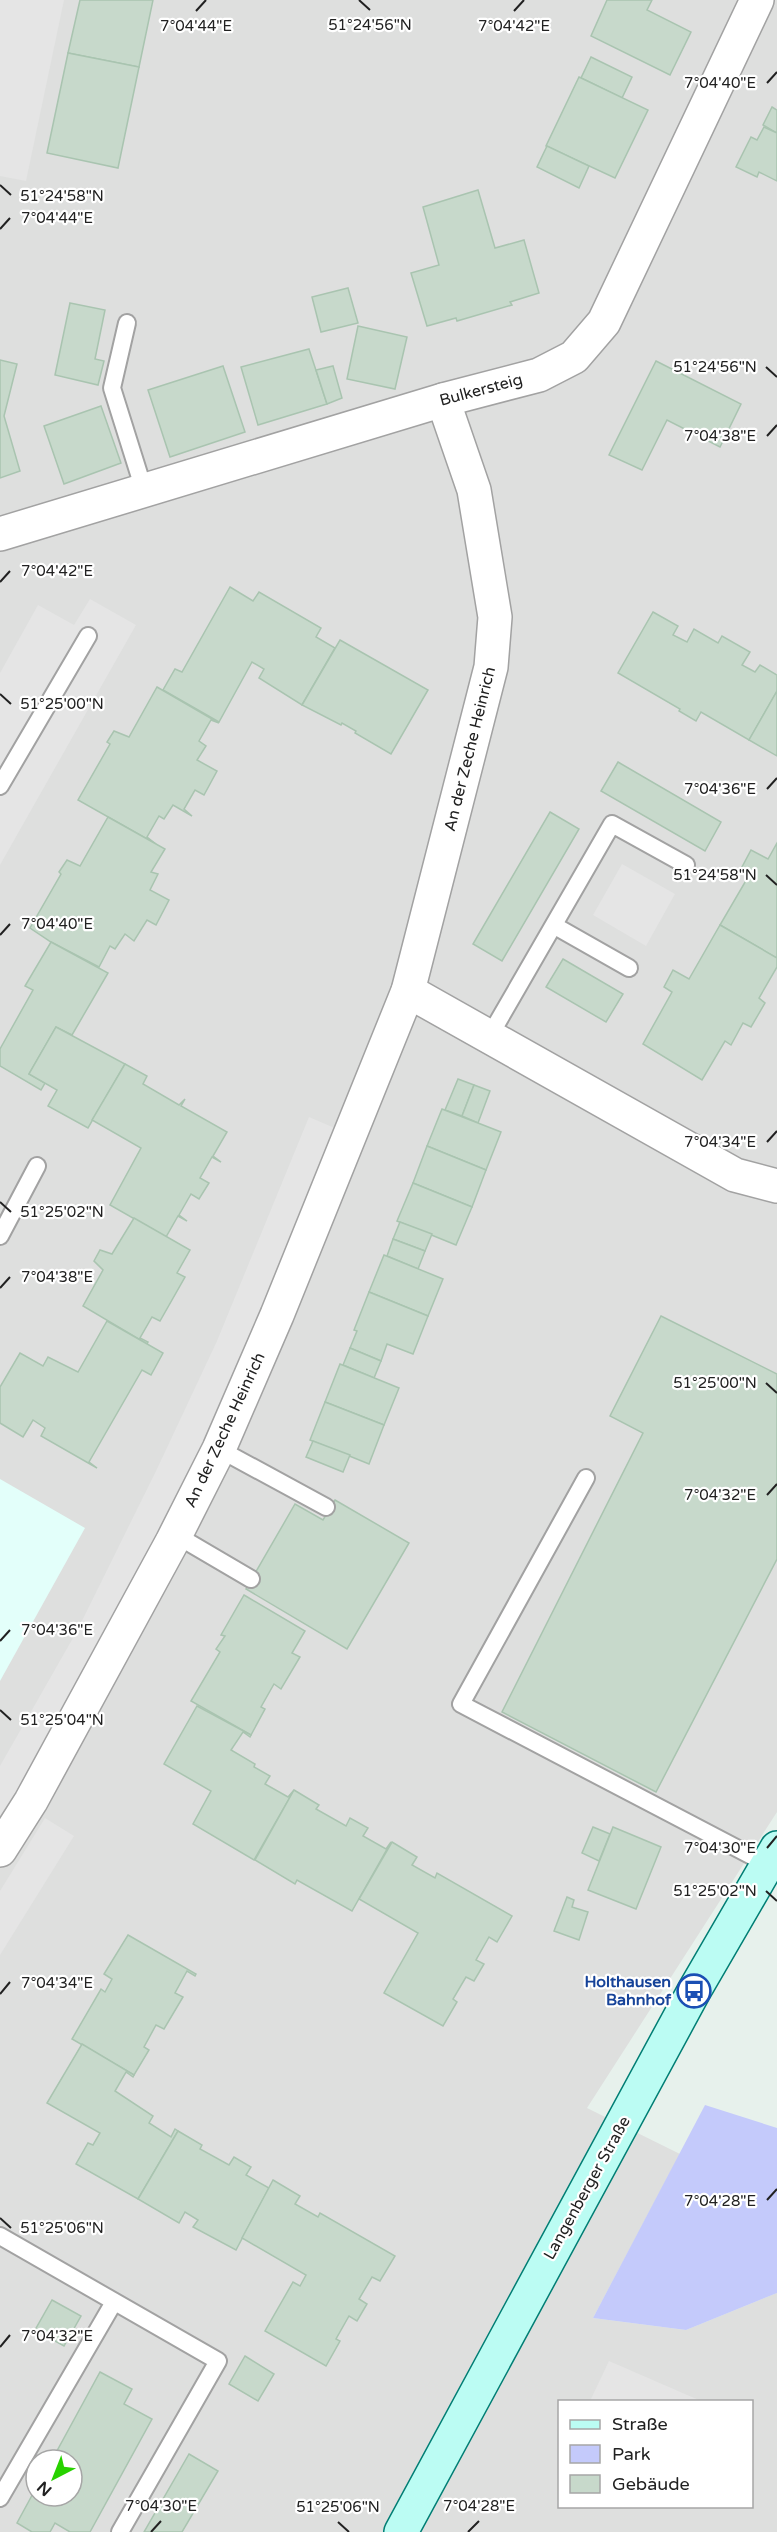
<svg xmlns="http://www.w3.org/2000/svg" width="777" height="2532" viewBox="0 0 777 2532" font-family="'Varela Round',sans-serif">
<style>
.residential{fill:#dedfde;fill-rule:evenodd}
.education{fill:#e3fffa}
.park{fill:#c4cafb}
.parking{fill:#e5e5e5}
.building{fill:#c7d9cb;stroke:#a9c4b0;stroke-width:1.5}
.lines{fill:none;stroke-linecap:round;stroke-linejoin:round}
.lane-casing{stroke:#a2a2a2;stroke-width:20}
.street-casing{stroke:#a2a2a2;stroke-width:36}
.secondary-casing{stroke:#017e74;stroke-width:36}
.lane{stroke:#fff;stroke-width:16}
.street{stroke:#fff;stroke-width:33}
.secondary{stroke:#bbfcf3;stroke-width:33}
.ticks{fill:none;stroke:#212121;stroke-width:2}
.labels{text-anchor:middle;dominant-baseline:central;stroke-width:4.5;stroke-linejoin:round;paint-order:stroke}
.street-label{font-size:16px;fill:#212121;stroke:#fff}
.transit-label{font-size:16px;font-weight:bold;fill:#164399;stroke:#fff;text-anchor:end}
.ticks-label{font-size:15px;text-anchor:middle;fill:#212121;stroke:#fff;stroke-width:4.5;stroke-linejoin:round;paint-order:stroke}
</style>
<rect width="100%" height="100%" fill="#e7f1ec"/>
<path class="residential" d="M 0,0 L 777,0 L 777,1812 L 587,2108 L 680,2154 L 593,2318 L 686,2330 L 777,2293 L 777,2532 L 0,2532 ZM 560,2402 L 752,2402 L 752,2506 L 560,2506 ZM 36,2460 L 72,2460 L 72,2496 L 36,2496 Z"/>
<path class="education" d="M 0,1479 L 85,1528 L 0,1681 Z"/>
<path class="park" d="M 705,2105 L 777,2128 L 777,2293 L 686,2330 L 593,2318 Z"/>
<g class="parking">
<path d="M 0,0 L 64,0 L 26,181 L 0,176 Z"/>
<path d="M 90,599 L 136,625 L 0,865 L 0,673 L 38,605 L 74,625 Z"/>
<path d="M 622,864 L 675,894 L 646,946 L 593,915 Z"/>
<path d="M 309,1117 L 337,1129 L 246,1353 L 187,1480 L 103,1647 L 0,1822 L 0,1766 L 77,1631 L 157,1469 L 217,1341 Z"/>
<path d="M 45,1818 L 74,1836 L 0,1955 L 0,1891 Z"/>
<path d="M 609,2361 L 701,2401 L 590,2401 Z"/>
</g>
<g class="building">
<path d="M 80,0 L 153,0 L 139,67 L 68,53 Z"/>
<path d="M 607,0 L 652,0 L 647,10 L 691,32 L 670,75 L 591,36 Z"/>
<path d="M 68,53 L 139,67 L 118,168 L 47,153 Z"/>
<path d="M 591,57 L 632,77 L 622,98 L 581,78 Z"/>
<path d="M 579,77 L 648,110 L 615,178 L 546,146 Z"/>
<path d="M 772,107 L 777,110 L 777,133 L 763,125 Z"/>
<path d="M 764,127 L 777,133 L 777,181 L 759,172 L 757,177 L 736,167 L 751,137 L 757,140 Z"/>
<path d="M 547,146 L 589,166 L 579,188 L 537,167 Z"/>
<path d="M 478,190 L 495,248 L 524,240 L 539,293 L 510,302 L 512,305 L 457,321 L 456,318 L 427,326 L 411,273 L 439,265 L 423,207 Z"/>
<path d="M 348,288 L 358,323 L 321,332 L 312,297 Z"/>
<path d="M 70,303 L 105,310 L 95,359 L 104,361 L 98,385 L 55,375 Z"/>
<path d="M 358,326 L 407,337 L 395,389 L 347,379 Z"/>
<path d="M 309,349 L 327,404 L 258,425 L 241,367 Z"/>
<path d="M 0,360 L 17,364 L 4,416 L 20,471 L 0,478 Z"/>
<path d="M 656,361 L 741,404 L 720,447 L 667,420 L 642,470 L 609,455 Z"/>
<path d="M 223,366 L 245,432 L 170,457 L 148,390 Z"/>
<path d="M 333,366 L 342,398 L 327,404 L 316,370 Z"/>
<path d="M 101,406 L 121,463 L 64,484 L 44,426 Z"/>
<path d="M 230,587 L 253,601 L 259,592 L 321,628 L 316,637 L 335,648 L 302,705 L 259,678 L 264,669 L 252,662 L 219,722 L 163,690 L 175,669 L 182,672 Z"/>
<path d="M 653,612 L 678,626 L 673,635 L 687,642 L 694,629 L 718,643 L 722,636 L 750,652 L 742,665 L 755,672 L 760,665 L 777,675 L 777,691 L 749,740 L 701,712 L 696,721 L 679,711 L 680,709 L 618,673 Z"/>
<path d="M 340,640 L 428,690 L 391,754 L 355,733 L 356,731 L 342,723 L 341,725 L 302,705 Z"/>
<path d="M 157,687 L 219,723 L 211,720 L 199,741 L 206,746 L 197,760 L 217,771 L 204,795 L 195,790 L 184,809 L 192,816 L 173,805 L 164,819 L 159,816 L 147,837 L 156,844 L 78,800 L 110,744 L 107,742 L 114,731 L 129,737 Z"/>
<path d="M 777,691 L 777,756 L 749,740 Z"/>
<path d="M 618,762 L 721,822 L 705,851 L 601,791 Z"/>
<path d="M 550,812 L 579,829 L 502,961 L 473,944 Z"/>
<path d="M 108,817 L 165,849 L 151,872 L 158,874 L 150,890 L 169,900 L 156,925 L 147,920 L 134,941 L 125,934 L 115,949 L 110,946 L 99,967 L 51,942 L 30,928 L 61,874 L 59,872 L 67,860 L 80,866 Z"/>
<path d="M 777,843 L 777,958 L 720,925 L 751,872 L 742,867 L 751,850 L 768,859 Z"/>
<path d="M 720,925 L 777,958 L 777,967 L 759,998 L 765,1003 L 751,1027 L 743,1023 L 731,1045 L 725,1041 L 702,1080 L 643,1044 L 672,992 L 664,987 L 673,970 L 689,979 Z"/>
<path d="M 51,942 L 108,973 L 72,1035 L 56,1027 L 29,1074 L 45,1083 L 41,1090 L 0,1066 L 0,1049 L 33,990 L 25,986 Z"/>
<path d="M 563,959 L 623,994 L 606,1022 L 546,987 Z"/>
<path d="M 56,1027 L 125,1064 L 88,1128 L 48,1106 L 57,1090 L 29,1074 Z"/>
<path d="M 125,1064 L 147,1076 L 143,1084 L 179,1105 L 185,1099 L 181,1106 L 227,1132 L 213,1156 L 221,1162 L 212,1157 L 200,1178 L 209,1183 L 199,1199 L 191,1194 L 179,1215 L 187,1221 L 178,1216 L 166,1237 L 110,1205 L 141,1148 L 92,1120 Z"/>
<path d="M 458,1079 L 474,1085 L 462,1116 L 445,1110 Z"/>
<path d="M 474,1085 L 490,1091 L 478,1123 L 462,1116 Z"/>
<path d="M 442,1109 L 501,1132 L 486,1170 L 427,1146 Z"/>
<path d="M 427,1146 L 486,1170 L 472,1207 L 413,1183 Z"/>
<path d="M 413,1183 L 472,1207 L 456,1245 L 397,1221 Z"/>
<path d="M 134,1218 L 190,1250 L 177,1273 L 185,1277 L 160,1321 L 152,1317 L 140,1338 L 148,1342 L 147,1344 L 83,1306 L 103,1270 L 94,1261 L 100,1250 L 112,1254 Z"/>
<path d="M 400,1222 L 432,1234 L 425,1251 L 393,1239 Z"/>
<path d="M 393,1239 L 425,1251 L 418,1269 L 387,1256 Z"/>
<path d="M 384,1255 L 443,1279 L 428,1316 L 369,1292 Z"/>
<path d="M 369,1292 L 428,1316 L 413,1354 L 387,1344 L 381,1361 L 350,1348 L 357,1331 L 354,1330 Z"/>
<path d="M 661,1316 L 777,1374 L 777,1559 L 656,1792 L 502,1712 L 643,1433 L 610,1416 Z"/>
<path d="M 107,1321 L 163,1353 L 151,1375 L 142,1370 L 89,1462 L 97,1468 L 41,1436 L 45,1428 L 33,1420 L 23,1437 L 0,1423 L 0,1387 L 20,1353 L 43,1366 L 48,1357 L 78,1372 Z"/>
<path d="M 350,1348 L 381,1361 L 374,1378 L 343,1365 Z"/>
<path d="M 340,1364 L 399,1388 L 384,1425 L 325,1402 Z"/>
<path d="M 325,1402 L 384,1425 L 369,1464 L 310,1440 Z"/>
<path d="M 313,1441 L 350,1455 L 343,1472 L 306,1457 Z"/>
<path d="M 335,1500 L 409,1543 L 347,1649 L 246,1589 L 295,1504 L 323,1520 Z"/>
<path d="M 244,1595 L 305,1631 L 292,1653 L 300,1657 L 281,1689 L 274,1684 L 261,1707 L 265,1709 L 251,1735 L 191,1701 L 220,1652 L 216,1649 L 225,1636 L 221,1635 Z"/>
<path d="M 197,1706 L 251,1735 L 250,1737 L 243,1732 L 231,1750 L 255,1764 L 254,1767 L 270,1776 L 265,1784 L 288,1797 L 294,1790 L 254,1860 L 193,1824 L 211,1791 L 164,1764 Z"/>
<path d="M 294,1790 L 319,1805 L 316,1809 L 346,1826 L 350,1818 L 368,1828 L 363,1836 L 386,1849 L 391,1842 L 352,1911 L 297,1880 L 295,1884 L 255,1860 Z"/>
<path d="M 593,1827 L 610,1834 L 599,1861 L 582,1853 Z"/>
<path d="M 613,1827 L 661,1847 L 636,1909 L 588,1890 Z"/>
<path d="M 392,1842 L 417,1857 L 412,1865 L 435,1878 L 437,1873 L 512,1916 L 497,1942 L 489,1937 L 476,1960 L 484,1964 L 474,1981 L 466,1977 L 453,1999 L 457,2002 L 443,2026 L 384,1993 L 418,1933 L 359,1899 Z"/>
<path d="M 567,1897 L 574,1900 L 572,1907 L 588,1912 L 579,1940 L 554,1931 Z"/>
<path d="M 128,1935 L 196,1974 L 195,1976 L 187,1971 L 175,1993 L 183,1997 L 164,2029 L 156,2025 L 144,2047 L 149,2050 L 134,2075 L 72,2039 L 101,1989 L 105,1992 L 112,1979 L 104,1974 Z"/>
<path d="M 82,2044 L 134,2075 L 133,2077 L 126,2072 L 115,2091 L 153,2116 L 149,2123 L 171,2137 L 175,2129 L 178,2131 L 138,2199 L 76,2164 L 88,2143 L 93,2145 L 100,2133 L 47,2103 Z"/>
<path d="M 178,2131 L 202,2145 L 200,2149 L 229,2165 L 234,2157 L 251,2167 L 246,2175 L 269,2188 L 236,2250 L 193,2227 L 198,2220 L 185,2212 L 179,2223 L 138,2199 Z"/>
<path d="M 273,2180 L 300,2196 L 295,2204 L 318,2217 L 320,2213 L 395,2256 L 380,2281 L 372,2277 L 359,2299 L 367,2304 L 357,2321 L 349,2316 L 336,2339 L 340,2341 L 326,2366 L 265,2331 L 293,2282 L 300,2286 L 306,2275 L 242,2238 Z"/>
<path d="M 52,2300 L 81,2316 L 64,2346 L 35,2330 Z"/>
<path d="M 245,2356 L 274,2374 L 258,2401 L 229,2384 Z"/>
<path d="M 100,2372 L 132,2389 L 124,2404 L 152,2419 L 90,2532 L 70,2532 L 55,2523 L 50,2532 L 32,2532 L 17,2523 L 36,2488 L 36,2496 L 72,2496 L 72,2460 L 52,2460 Z"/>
<path d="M 189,2454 L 218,2471 L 182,2532 L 144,2532 Z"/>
</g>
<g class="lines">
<defs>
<g id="lane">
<path d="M 127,323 L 112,388 L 144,490"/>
<path d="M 0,786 L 88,636"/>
<path d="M 555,926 L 629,968"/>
<path d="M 489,1037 L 612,824 L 686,865"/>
<path d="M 0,1236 L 37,1166"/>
<path d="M 219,1449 L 326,1507"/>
<path d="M 586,1478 L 461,1704 L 767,1864"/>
<path d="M 176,1535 L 251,1579"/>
<path d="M 0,2236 L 218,2361 L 120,2532"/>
<path d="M 0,2498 L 114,2302"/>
</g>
<g id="street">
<path d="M 0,534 L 443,400 L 539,375 L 574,357 L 604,322 L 757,0"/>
<path d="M 408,991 L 735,1175 L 777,1186"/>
<path d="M 0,1850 L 31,1801 L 172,1542 L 219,1449 L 277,1315 L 408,991 L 491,667 L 495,617 L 474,490 L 443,400"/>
</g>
<path id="secondary" d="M 401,2532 L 694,1991 L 777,1848"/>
</defs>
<use href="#lane" class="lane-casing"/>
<use href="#street" class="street-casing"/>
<use href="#secondary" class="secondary-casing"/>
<use href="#lane" class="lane"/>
<use href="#street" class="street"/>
<use href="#secondary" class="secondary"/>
</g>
<path class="ticks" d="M 359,0 L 370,10M 196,11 L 206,0M 514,11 L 524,0M 767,83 L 777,72M 0,185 L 11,195M 0,229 L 10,218M 766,367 L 777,377M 767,436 L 777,425M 0,582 L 10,571M 0,694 L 11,704M 767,789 L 777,778M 766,875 L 777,885M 0,935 L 10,924M 767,1142 L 777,1131M 0,1202 L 11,1212M 0,1288 L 10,1277M 766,1383 L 777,1393M 767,1495 L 777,1484M 0,1641 L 10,1630M 0,1710 L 11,1720M 767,1848 L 777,1836M 766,1891 L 777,1901M 0,1994 L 10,1982M 767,2200 L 777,2189M 0,2218 L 11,2228M 0,2347 L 10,2335M 338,2522 L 349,2532M 151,2532 L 161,2521M 468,2532 L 479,2521"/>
<defs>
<symbol id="bus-ring" viewBox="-11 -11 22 22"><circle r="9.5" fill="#fff" stroke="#1a4fb4" stroke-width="1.5"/><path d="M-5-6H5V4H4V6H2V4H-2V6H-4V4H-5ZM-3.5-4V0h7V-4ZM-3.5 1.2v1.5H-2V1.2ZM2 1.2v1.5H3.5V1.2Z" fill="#1a4fb4"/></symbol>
</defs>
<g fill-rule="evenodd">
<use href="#bus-ring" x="675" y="1972" width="38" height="38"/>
</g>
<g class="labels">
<g class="street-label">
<text transform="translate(481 390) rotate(-15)">Bulkersteig</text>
<text transform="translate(470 749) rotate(-76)">An der Zeche Heinrich</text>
<text transform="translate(225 1430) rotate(-65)">An der Zeche Heinrich</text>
<text transform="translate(587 2188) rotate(-61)">Langenberger Straße</text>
</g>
<g class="transit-label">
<text x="671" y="1982">Holthausen<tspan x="671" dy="18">Bahnhof</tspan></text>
</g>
</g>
<g class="ticks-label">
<text x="370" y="30">51°24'56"N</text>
<text x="196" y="31">7°04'44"E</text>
<text x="514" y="31">7°04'42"E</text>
<text x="720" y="88">7°04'40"E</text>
<text x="62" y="201">51°24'58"N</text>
<text x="57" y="223">7°04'44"E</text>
<text x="715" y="372">51°24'56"N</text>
<text x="720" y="441">7°04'38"E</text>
<text x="57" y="576">7°04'42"E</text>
<text x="62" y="709">51°25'00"N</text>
<text x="720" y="794">7°04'36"E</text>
<text x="715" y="880">51°24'58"N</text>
<text x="57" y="929">7°04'40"E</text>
<text x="720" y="1147">7°04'34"E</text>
<text x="62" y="1217">51°25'02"N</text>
<text x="57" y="1282">7°04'38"E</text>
<text x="715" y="1388">51°25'00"N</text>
<text x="720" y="1500">7°04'32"E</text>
<text x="57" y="1635">7°04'36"E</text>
<text x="62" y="1725">51°25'04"N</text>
<text x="720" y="1853">7°04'30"E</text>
<text x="715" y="1896">51°25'02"N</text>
<text x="57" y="1988">7°04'34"E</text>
<text x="720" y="2206">7°04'28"E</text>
<text x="62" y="2233">51°25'06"N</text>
<text x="57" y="2341">7°04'32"E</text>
<text x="161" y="2511">7°04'30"E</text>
<text x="479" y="2511">7°04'28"E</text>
<text x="338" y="2512">51°25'06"N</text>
</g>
<rect x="558" y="2400" width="195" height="108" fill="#ffffff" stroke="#a6a6a6" stroke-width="1.5"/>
<rect x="570" y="2420" width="30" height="9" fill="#bbfcf3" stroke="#a6a6a6" stroke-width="1.5"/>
<text x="612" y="2430" font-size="18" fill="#212121">Straße</text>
<rect x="570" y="2445" width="30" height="18" fill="#c4cafb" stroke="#a6a6a6" stroke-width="1.5"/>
<text x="612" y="2460" font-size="18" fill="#212121">Park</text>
<rect x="570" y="2475" width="30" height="18" fill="#c7d9cb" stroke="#a6a6a6" stroke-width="1.5"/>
<text x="612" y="2490" font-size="18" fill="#212121">Gebäude</text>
<g transform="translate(54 2478) rotate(222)"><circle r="28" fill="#ffffff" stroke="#a6a6a6" stroke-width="1.5"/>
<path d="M0-4.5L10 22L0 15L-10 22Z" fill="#28d200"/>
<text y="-9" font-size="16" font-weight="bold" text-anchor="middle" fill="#212121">N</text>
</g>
</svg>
